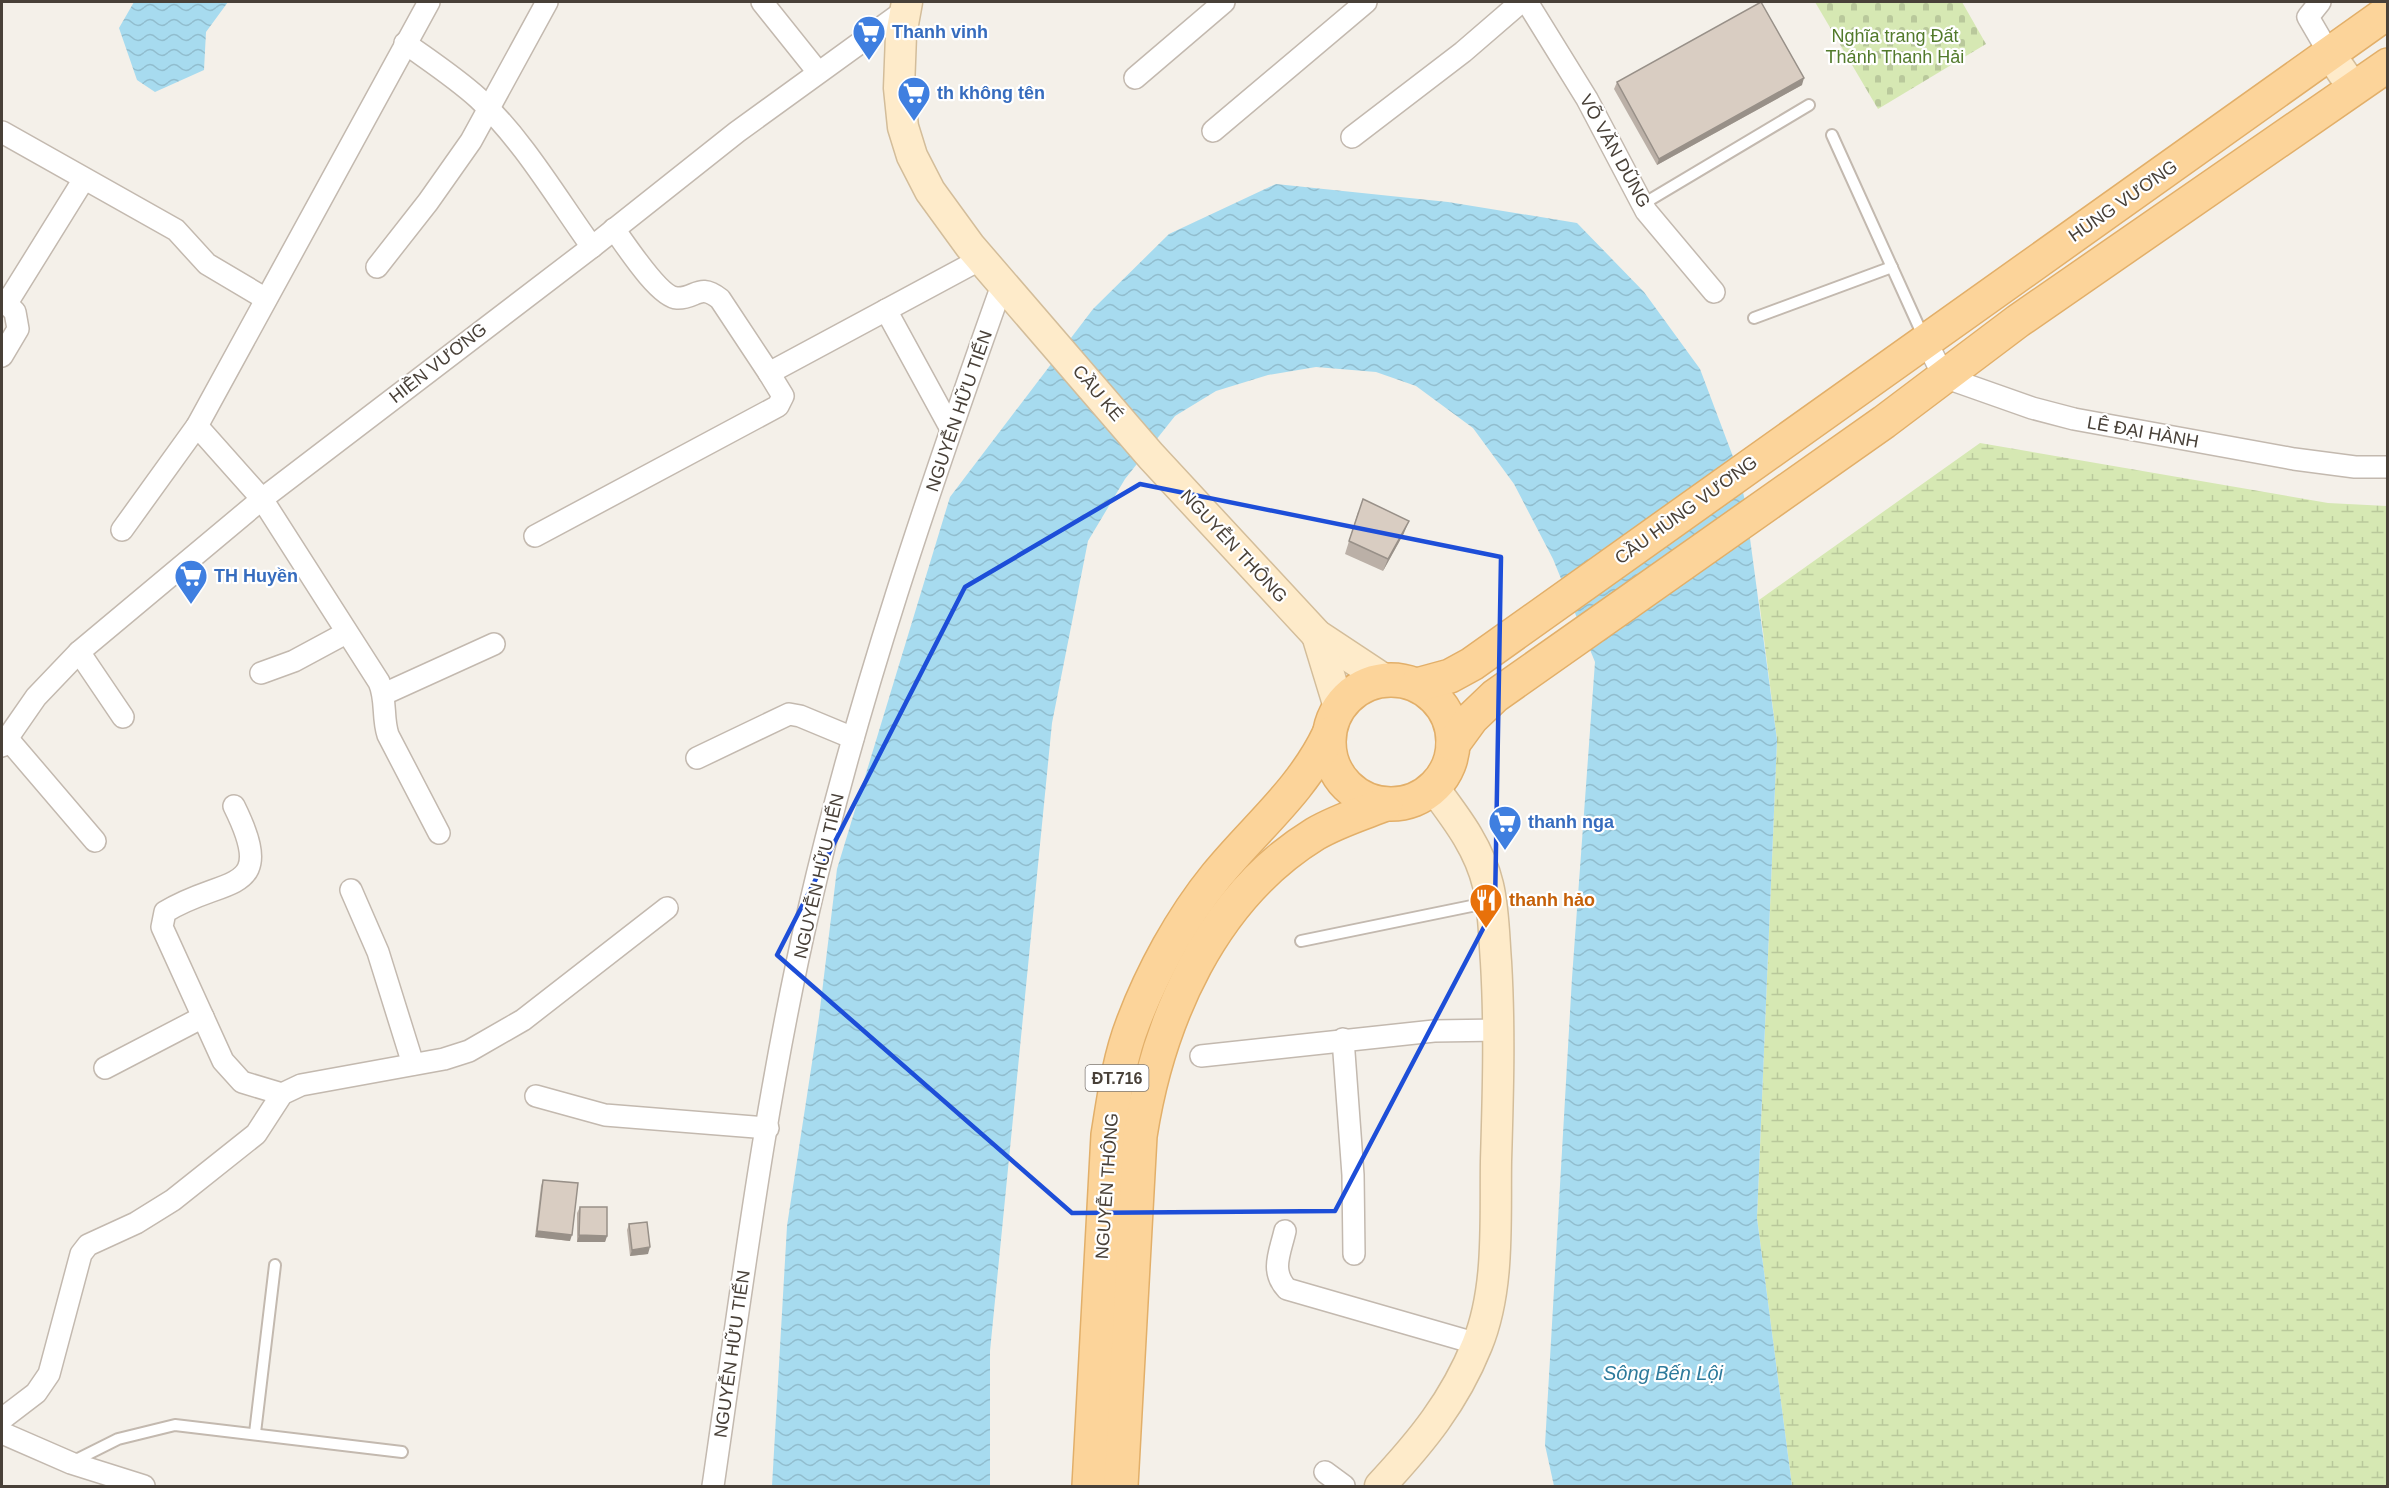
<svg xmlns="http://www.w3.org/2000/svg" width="2389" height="1488" viewBox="0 0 2389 1488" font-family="Helvetica,sans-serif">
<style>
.wetland{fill:url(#wetland-marsh)}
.cemetery{fill:url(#cemetery-stones)}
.water{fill:url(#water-waves)}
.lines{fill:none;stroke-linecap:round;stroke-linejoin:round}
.lane-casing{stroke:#c3b9af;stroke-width:14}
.street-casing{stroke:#c3b9af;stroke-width:24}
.secondary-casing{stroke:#d3bd9a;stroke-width:33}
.primary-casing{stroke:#e2af69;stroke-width:36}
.lane{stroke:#fff;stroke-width:10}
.street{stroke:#fff;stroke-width:21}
.secondary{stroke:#feebca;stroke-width:30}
.primary{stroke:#fcd49a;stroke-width:33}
.wall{fill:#bbb0a7}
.shaded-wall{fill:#989088}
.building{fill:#d9cdc2;stroke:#989088;stroke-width:1.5}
.marked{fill:none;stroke:#1d4ed8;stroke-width:4.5;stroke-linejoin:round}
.labels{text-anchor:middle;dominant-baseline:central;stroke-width:4.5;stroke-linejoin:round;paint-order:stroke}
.shield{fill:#fff;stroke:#7f7974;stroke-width:1.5}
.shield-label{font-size:16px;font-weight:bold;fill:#484038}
.shop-label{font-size:18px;font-weight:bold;fill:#366cbe;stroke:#fff;text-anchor:start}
.park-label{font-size:18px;fill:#527a2b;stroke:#fff}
.street-label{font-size:18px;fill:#484038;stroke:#fff}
.food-label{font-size:18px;font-weight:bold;fill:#c56008;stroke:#fff;text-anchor:start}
.water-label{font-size:20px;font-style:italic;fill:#2d7a9b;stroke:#fff}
</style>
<defs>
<pattern id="wetland-marsh" width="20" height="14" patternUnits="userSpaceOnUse" patternTransform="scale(1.5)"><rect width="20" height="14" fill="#d6e8b3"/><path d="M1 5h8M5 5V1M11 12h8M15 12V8" fill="none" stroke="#b9c89b"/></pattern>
<pattern id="cemetery-stones" width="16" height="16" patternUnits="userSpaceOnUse" patternTransform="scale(1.5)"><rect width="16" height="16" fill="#d6e8b3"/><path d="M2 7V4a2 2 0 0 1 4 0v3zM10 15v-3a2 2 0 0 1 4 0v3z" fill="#b9c89b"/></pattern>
<pattern id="water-waves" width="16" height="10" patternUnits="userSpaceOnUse" patternTransform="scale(1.5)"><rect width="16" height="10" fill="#a7dbef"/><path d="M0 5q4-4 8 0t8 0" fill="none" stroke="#91bdce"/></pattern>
</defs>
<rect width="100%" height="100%" fill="#f4f0e9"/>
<path class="wetland" d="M 1980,443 L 2328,503 L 2387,506 L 2387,1486 L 1792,1486 L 1757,1218 L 1777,740 L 1759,600 Z"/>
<path class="cemetery" d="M 1815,2 L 1962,2 L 1986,44 L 1878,109 Z"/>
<g class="water">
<path d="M 134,2 L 228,2 L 206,32 L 204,70 L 155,92 L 137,80 L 119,28 Z"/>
<path d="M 1276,184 L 1448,202 L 1577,223 L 1644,292 L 1700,369 L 1738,470 L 1745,501 L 1777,740 L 1757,1218 L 1792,1486 L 1554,1486 L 1545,1445 L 1572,978 L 1595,662 L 1553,559 L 1514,484 L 1473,428 L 1416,386 L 1376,372 L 1316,367 L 1268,375 L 1216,391 L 1175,416 L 1125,479 L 1088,541 L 1052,723 L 990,1351 L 990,1486 L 772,1486 L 787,1226 L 819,1017 L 837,869 L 950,497 L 1093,309 L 1169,234 Z"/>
</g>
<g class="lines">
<defs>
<g id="lane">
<path d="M 1832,135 L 1924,338"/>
<path d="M 1643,204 L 1809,105"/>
<path d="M 1754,318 L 1892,267"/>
<path d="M 1301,941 L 1491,902"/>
<path d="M 255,1433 L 275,1265"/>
<path d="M 72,1462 L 118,1439 L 175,1425 L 402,1452"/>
</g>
<g id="street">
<path d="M 762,2 L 818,72"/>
<path d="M 1527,2 L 1587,99 L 1646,211 L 1714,292"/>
<path d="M 2320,2 L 2308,17 L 2329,53"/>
<path d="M 405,43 C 430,61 456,78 478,98 C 523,140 556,197 592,247"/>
<path d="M 1135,78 L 1224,2"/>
<path d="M 1213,131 L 1366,2"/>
<path d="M 2,132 L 176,230 L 207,264 L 266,299"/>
<path d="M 1352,137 L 1463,52 L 1521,2"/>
<path d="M 614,229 C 625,244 659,297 677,298 C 696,299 699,282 720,299 L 769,373"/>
<path d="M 377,267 L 428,202 L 471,141 L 547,2"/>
<path d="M 2,299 L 15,312 L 18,329 L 2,356"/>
<path d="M 7,303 L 84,179"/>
<path d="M 886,310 L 951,429"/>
<path d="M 1926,341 L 1944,377 L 2032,408 L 2074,419 L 2294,459 L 2355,467 L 2388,467"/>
<path d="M 197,426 L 262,499 L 379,682 C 387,700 382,717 388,735 L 439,833"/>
<path d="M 122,530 L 197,426 L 429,2"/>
<path d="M 535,536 L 778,406 L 783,396 L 769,373 L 981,259"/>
<path d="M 79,652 L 123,717"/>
<path d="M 261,673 L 294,661 L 346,633"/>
<path d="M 384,694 L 494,644"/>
<path d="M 7,738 L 95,841"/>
<path d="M 2,746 L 36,697 L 79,652 L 262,499 L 592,247 L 737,132 L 904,11"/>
<path d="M 697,758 L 789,714 L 800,716 L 853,738"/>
<path d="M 234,806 C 279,897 224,875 165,912 L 162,927 L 223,1061 L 242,1082 L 282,1094"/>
<path d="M 351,890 L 378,952 L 413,1064"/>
<path d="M 1343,1039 L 1353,1175 L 1354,1254"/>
<path d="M 1201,1056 L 1434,1031 L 1500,1030"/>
<path d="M 105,1068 L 203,1017"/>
<path d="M 536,1096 L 605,1115 L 768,1128"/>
<path d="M 1285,1231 C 1280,1253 1270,1271 1287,1289 L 1478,1344"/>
<path d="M 2,1419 L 36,1393 L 49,1374 L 81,1254 L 88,1245 L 136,1223 L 173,1200 L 256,1134 L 282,1094 L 301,1085 L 444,1059 L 469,1051 L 523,1020 L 667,908"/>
<path d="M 2,1433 L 71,1463 L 144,1486"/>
<path d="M 1325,1472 L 1344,1486"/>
<path d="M 713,1486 C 741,1294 765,1099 809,909 C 858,697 929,490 1002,285"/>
</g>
<g id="secondary">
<path d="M 907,2 L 901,35 L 899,88 L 903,127 L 912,156 L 930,191 L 970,246 L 1151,456 L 1317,635 L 1385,680"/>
<path d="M 2329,53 L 2354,89"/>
<path d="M 1317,635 L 1339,707"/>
<path d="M 1380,1486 C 1421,1442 1454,1402 1477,1345 C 1500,1289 1495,1221 1496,1161 C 1498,1094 1500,1029 1496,962 C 1494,937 1494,910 1488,885 C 1479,847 1456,818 1433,787"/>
</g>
<g id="primary">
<circle cx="1391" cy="742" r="62"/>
<path d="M 1417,685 L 1450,676 L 1472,664 L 2388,12"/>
<path d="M 1453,744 L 1472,718 L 1495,696 L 1884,422 L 2018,321 L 2388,65"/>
<path d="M 1089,1486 L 1108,1135 C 1114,1098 1119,1059 1133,1023 C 1152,973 1181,919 1216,876 C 1255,828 1302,791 1329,734"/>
<path d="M 1121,1486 L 1140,1136 C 1158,1020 1211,898 1315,834 C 1337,821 1363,813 1386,804"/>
</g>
</defs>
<use href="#lane" class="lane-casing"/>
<use href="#street" class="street-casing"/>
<use href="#secondary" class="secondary-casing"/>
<use href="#primary" class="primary-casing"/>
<use href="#lane" class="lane"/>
<use href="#street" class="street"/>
<use href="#secondary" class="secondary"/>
<use href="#primary" class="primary"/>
</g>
<g class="wall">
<path d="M 1617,82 L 1802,85 L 1657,165 L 1614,89 Z"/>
<path d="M 1358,512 L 1404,533 L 1383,571 L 1345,554 Z"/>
<path d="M 543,1180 L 570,1241 L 535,1237 L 541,1186 Z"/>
<path d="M 580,1207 L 607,1236 L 605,1242 L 577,1242 L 577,1213 Z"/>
<path d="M 629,1224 L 648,1254 L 630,1256 L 627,1230 Z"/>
</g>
<g class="shaded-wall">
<path d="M 1804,78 L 1802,85 L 1657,165 L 1659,159 Z"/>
<path d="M 1409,521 L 1404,533 L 1383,571 L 1388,559 Z"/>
<path d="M 537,1231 L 572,1235 L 570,1241 L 535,1237 Z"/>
<path d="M 579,1235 L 607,1236 L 605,1242 L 577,1242 Z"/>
<path d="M 650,1247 L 648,1254 L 630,1256 L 632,1250 Z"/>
</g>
<g class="building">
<path d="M 1761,2 L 1804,78 L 1659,159 L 1617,82 Z"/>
<path d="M 1363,499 L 1409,521 L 1388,559 L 1349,541 Z"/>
<path d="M 543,1180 L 578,1183 L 572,1235 L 537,1231 Z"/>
<path d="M 580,1207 L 607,1207 L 607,1236 L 579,1235 Z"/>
<path d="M 647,1222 L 650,1247 L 632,1250 L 629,1224 Z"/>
</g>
<path class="marked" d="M 1140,484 L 1501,557 L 1495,906 L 1335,1211 L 1072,1213 L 777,955 L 965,587 Z"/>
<defs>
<symbol id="supermarket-pin" viewBox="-11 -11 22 30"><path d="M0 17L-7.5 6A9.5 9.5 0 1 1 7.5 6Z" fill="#3f7fe0" stroke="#fff"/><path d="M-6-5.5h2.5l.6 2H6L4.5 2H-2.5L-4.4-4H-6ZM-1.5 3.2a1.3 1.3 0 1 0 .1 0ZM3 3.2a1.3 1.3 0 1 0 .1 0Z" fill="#fff"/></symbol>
<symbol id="restaurant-pin" viewBox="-11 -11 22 30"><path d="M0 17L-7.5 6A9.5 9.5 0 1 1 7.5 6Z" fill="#e8710a" stroke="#fff"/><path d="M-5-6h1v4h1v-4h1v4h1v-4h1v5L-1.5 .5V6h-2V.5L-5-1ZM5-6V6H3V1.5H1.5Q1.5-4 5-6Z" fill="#fff"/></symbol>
</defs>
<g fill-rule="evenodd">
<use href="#supermarket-pin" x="850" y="13" width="38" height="52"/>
<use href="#supermarket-pin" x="895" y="74" width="38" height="52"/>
<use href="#supermarket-pin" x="172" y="557" width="38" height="52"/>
<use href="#supermarket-pin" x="1486" y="803" width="38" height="52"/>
<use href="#restaurant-pin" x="1467" y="881" width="38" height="52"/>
</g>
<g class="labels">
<rect class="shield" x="1085.5" y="1065" width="63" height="26" rx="4.5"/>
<g class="shield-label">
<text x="1117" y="1078">ĐT.716</text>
</g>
<g class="shop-label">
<text x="892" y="32">Thanh vinh</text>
<text x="937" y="93">th không tên</text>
<text x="214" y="576">TH Huyền</text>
<text x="1528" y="822">thanh nga</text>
</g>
<g class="park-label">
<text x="1895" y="36">Nghĩa trang Đất<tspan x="1895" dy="21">Thánh Thanh Hải</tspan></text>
</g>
<g class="street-label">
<text transform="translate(1615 151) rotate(61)">VÕ VĂN DŨNG</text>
<text transform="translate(2123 201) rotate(-35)">HÙNG VƯƠNG</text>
<text transform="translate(438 363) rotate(-38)">HIỀN VƯƠNG</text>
<text transform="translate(1098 393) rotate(50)">CẦU KÉ</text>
<text transform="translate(959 411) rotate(-71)">NGUYỄN HỮU TIẾN</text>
<text transform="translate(2143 432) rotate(10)">LÊ ĐẠI HÀNH</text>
<text transform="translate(1686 510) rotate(-36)">CẦU HÙNG VƯƠNG</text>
<text transform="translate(1234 546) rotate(47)">NGUYỄN THÔNG</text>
<text transform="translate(819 876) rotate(-77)">NGUYỄN HỮU TIẾN</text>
<text transform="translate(1107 1186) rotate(-86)">NGUYỄN THÔNG</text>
<text transform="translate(732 1354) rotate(-82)">NGUYỄN HỮU TIẾN</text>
</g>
<g class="food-label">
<text x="1509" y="900">thanh hảo</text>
</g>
<g class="water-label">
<text x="1663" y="1373">Sông Bến Lội</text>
</g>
</g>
<rect width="2389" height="1488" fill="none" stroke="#484038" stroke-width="6"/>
</svg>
